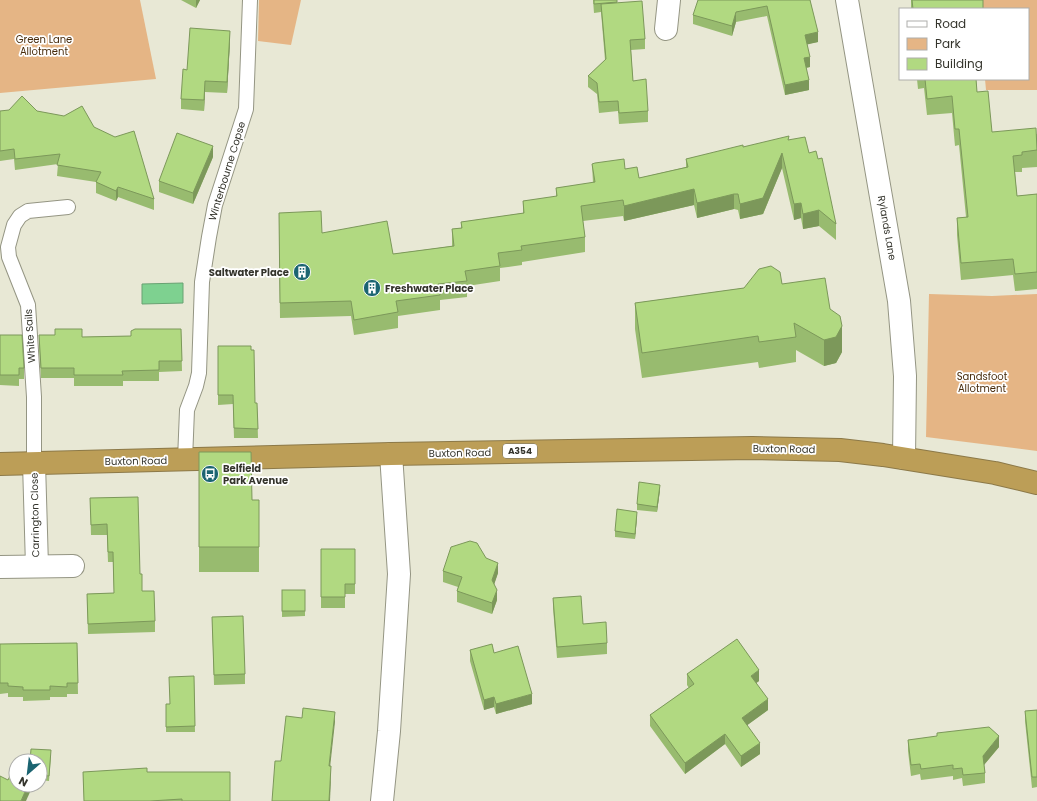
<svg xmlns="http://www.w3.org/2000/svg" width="1037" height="801" viewBox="0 0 1037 801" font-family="Poppins,sans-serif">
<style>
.green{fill:#e5b585}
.water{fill:#7ed190;stroke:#68a272}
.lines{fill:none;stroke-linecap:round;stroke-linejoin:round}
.lane-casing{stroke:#949583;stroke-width:16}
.street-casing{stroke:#949583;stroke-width:24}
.highway-casing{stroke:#8c7948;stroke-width:24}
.lane{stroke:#fff;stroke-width:14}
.street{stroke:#fff;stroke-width:22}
.highway{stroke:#bc9e57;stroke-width:22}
.wall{fill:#98bb6f}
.shaded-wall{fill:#7c985a}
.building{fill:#b1d981;stroke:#7c985a}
.labels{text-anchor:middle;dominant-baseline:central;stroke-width:3.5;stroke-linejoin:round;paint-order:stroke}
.shield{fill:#fff;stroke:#71716b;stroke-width:1}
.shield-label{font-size:9px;font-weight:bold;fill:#34342c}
.park-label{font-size:10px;fill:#482c0c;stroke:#fff}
.street-label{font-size:10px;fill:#34342c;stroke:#fff}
.poi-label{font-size:10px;font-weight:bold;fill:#34342c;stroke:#fff;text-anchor:start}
</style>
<rect width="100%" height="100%" fill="#e8e8d5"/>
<g class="green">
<path d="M 0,0 L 140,0 L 156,79 L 0,93 Z"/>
<path d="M 259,0 L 301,0 L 291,45 L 258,41 Z"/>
<path d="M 982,0 L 1037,0 L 1037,90 L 986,90 L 985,79 L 1028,79 L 1028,9 L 982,9 Z"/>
<path d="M 929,294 L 992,296 L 1037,294 L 1037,451 L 926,437 Z"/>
</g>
<path class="water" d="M 183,283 L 183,303 L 142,304 L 142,284 Z"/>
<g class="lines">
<defs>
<g id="lane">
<path d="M 185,460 L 187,410 L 196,386 L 199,373 L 202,282 L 209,237 L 215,205 L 246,109 L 250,0"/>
<path d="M 34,463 L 34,397 L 28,305 L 9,257 L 8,247 L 14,225 L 20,216 L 28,211 L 68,207"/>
</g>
<g id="street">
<path d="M 847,0 L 899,301 L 905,376 L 904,458"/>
<path d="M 666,29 L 669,0"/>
<path d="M 34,463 L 37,566"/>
<path d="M 0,567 L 73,566"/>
<path d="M 382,801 L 389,731 L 399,574 L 391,454"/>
</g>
<path id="highway" d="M 0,464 L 391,454 L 752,448 L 840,450 L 883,455 L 995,473 L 1037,483"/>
</defs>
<use href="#lane" class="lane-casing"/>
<use href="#street" class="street-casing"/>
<use href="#highway" class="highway-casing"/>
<use href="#lane" class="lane"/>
<use href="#street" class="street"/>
<use href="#highway" class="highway"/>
</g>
<g class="wall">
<path d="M 181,0 L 200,0 L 196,8 Z"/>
<path d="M 593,0 L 617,0 L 617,3 L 645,39 L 645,49 L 631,50 L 633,81 L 648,111 L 648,122 L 619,124 L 618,111 L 599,113 L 597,94 L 588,87 L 588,76 L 605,60 L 601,12 L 594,13 Z"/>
<path d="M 810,0 L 818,42 L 807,44 L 810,67 L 806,68 L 809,90 L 785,95 L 767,16 L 736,22 L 732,36 L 693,24 L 693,15 Z"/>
<rect x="911" y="0" width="72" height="9"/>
<path d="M 230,42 L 227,93 L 205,92 L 204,111 L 181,109 L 181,99 L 187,70 Z"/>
<path d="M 917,79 L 976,79 L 977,92 L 992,132 L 1037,134 L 1037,167 L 1022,168 L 1022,172 L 1015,172 L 1017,196 L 1037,194 L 1037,289 L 1015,291 L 1013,275 L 961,280 L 957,235 L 957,218 L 966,217 L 959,145 L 955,146 L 952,113 L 927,115 L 924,88 L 918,89 Z"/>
<path d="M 0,111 L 37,111 L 94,127 L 154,199 L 154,210 L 118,197 L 116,201 L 96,193 L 96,182 L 57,176 L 58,164 L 15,170 L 14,159 L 0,161 Z"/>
<path d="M 789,140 L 818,159 L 836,224 L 836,240 L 819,226 L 803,229 L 801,218 L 794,220 L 782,168 L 763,214 L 740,219 L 738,210 L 734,209 L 697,218 L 694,205 L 624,221 L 623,216 L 583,221 L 585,237 L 585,252 L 522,262 L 522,265 L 500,268 L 500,281 L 467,286 L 467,297 L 440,300 L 440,310 L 398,316 L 398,328 L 354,335 L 351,316 L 280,318 L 279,213 L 322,233 L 393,254 L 452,246 L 452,229 L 461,228 L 461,222 L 523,213 L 523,201 L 556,197 L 556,188 L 593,183 L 592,164 L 625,169 L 639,178 L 686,167 L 686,159 L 743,147 Z"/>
<path d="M 213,157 L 193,204 L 159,192 L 159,181 Z"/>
<path d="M 782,284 L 830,309 L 842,352 L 836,363 L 824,366 L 796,350 L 796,362 L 759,368 L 758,362 L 642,378 L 635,329 L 635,303 L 744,288 Z"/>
<path d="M 181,329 L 182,371 L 159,372 L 159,381 L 123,381 L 123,386 L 74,386 L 74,378 L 41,378 L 39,345 L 39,335 L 82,337 L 131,336 Z"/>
<path d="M 0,335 L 24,368 L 24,379 L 19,379 L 19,386 L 0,385 Z"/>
<path d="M 218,346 L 255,403 L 257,403 L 258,438 L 234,438 L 233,404 L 218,405 Z"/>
<path d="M 199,452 L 252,500 L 259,500 L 259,572 L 199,572 Z"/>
<path d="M 660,490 L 657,512 L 637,510 L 637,504 Z"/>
<path d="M 90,498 L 140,574 L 142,591 L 155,621 L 155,632 L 88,634 L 87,594 L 114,593 L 113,562 L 108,562 L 107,535 L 91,535 Z"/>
<path d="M 637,517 L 635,539 L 615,537 L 615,531 Z"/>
<path d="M 321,549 L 355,549 L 355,594 L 345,594 L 345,608 L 321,608 Z"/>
<path d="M 486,558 L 498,573 L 494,584 L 497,600 L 492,614 L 457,602 L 457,591 L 458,587 L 443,582 L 443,571 Z"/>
<path d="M 282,590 L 305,590 L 305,616 L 282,617 Z"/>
<path d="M 553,598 L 583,624 L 607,643 L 607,654 L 557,658 L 553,608 Z"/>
<path d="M 212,617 L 245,674 L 245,684 L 214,685 Z"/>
<path d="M 77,643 L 78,694 L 67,694 L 67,697 L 50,697 L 50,700 L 23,701 L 23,697 L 8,697 L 8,693 L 0,694 L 0,644 Z"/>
<path d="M 470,650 L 494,653 L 532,704 L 496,714 L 494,707 L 484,710 L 470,661 Z"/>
<path d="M 687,674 L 759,681 L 756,683 L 768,710 L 747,725 L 760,754 L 741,767 L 725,744 L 685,774 L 650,726 L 650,715 L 689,688 L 687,685 Z"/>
<path d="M 194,676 L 195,732 L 166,732 L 166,704 L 170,704 Z"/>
<path d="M 1037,710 L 1037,787 L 1032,788 L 1025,721 L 1025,711 Z"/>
<path d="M 937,733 L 999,747 L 984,765 L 985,773 L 985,783 L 963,786 L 962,778 L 953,780 L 953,776 L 921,780 L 920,774 L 911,776 L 908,751 L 908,740 L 937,737 Z"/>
<path d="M 51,756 L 49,781 L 40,780 L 40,761 Z"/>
<path d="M 83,772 L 147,772 L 230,801 L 84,801 Z"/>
</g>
<g class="shaded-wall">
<path d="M 196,0 L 200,0 L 196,8 Z"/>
<path d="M 736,12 L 736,22 L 732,36 L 732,26 Z"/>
<path d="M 230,31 L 230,42 L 227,93 L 227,82 Z"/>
<path d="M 818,32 L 818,42 L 805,45 L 805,35 Z"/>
<path d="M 810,57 L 810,67 L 804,68 L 804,58 Z"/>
<path d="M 809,80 L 809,90 L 785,95 L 785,85 Z"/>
<path d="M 205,81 L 205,92 L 204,111 L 204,100 Z"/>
<path d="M 213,146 L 213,157 L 193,204 L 193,193 Z"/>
<path d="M 782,153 L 782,168 L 763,214 L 740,219 L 740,204 Z"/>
<path d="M 118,187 L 118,197 L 116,201 L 116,191 Z"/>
<path d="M 694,189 L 694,205 L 624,221 L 624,206 Z"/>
<path d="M 734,194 L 734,209 L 697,218 L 697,203 Z"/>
<path d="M 801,203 L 801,218 L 794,220 L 794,204 Z"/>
<path d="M 819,210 L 819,226 L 803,229 L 803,214 Z"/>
<path d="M 842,326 L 842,352 L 836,363 L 824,366 L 824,340 Z"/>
<path d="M 660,485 L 660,490 L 657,512 L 657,507 Z"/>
<path d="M 637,512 L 637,517 L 635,539 L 635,534 Z"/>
<path d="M 498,563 L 498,573 L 492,591 L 492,580 Z"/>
<path d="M 497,590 L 497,600 L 492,614 L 492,603 Z"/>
<path d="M 759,670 L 759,681 L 751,687 L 751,676 Z"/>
<path d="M 532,694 L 532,704 L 496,714 L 496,704 Z"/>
<path d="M 494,697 L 494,707 L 484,710 L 484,700 Z"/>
<path d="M 768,699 L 768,710 L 742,729 L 742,718 Z"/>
<path d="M 335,712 L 335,722 L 329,777 L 329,766 Z"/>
<path d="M 725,734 L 725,744 L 685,774 L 685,763 Z"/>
<path d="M 999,736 L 999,747 L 983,766 L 983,756 Z"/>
<path d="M 760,743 L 760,754 L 741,767 L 741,756 Z"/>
<path d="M 331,766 L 331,777 L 330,801 L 329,801 Z"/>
<path d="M 28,785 L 30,785 L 30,792 L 26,801 L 21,801 Z"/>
</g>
<g class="building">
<path d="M 594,0 L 617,0 L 617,2 L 594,4 Z"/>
<path d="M 698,0 L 810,0 L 818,32 L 805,35 L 810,57 L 804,58 L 809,80 L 785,85 L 767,6 L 736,12 L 732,26 L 693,15 Z"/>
<path d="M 912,0 L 983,0 L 983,9 L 913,9 Z"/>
<path d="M 642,1 L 645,39 L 630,40 L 633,81 L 646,79 L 648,111 L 619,113 L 618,101 L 599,102 L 597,83 L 588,76 L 606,59 L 601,4 Z"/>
<path d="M 190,28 L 230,31 L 227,82 L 205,81 L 204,100 L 181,99 L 183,69 L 187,70 Z"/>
<path d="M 925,79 L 976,79 L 977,92 L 988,91 L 992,132 L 1036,128 L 1037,150 L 1022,152 L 1022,155 L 1013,156 L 1017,196 L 1037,194 L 1037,272 L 1015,274 L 1013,259 L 961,263 L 957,218 L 968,217 L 959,129 L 955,129 L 952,96 L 927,99 Z"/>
<path d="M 22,96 L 37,111 L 64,116 L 82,106 L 94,127 L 115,137 L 134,131 L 154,199 L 118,187 L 116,191 L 96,182 L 101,172 L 57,165 L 60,154 L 15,159 L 14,149 L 0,151 L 0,111 L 9,110 Z"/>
<path d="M 177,133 L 213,146 L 193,193 L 159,181 Z"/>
<path d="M 789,136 L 788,140 L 805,137 L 809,153 L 816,151 L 818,159 L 822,158 L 836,224 L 819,210 L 803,214 L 801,203 L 794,204 L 782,153 L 763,198 L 740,204 L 738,194 L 734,194 L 697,203 L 694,189 L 624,206 L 623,200 L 581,206 L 585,237 L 521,246 L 522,250 L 498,253 L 500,266 L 465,271 L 467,281 L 438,284 L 440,295 L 396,301 L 398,312 L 354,320 L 351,301 L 280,303 L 279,213 L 321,211 L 322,233 L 387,221 L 393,254 L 454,246 L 452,229 L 462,228 L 461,222 L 524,213 L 523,201 L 557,196 L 556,188 L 595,182 L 592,164 L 595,163 L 624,159 L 625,169 L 637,167 L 639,178 L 688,167 L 686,159 L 743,145 L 743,147 Z"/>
<path d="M 771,266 L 780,272 L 782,284 L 825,278 L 830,309 L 840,316 L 842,326 L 836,337 L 824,340 L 794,323 L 796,337 L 759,342 L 758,336 L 642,353 L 635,303 L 744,288 L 759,269 Z"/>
<path d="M 55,329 L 82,329 L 82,337 L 131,336 L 131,331 L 135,329 L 181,329 L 182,361 L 159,361 L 159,370 L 122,371 L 123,375 L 74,375 L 74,368 L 41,368 L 39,335 L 55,335 Z"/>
<path d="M 0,335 L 22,335 L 24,368 L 19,368 L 19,375 L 0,375 Z"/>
<path d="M 218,346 L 251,346 L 251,350 L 254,350 L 255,403 L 257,403 L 258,429 L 234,428 L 233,395 L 218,395 Z"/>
<path d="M 199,452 L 251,452 L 252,500 L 259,500 L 259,547 L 199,547 Z"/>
<path d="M 639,482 L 660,485 L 657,507 L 637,504 Z"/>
<path d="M 138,497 L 140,574 L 142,574 L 142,591 L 154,591 L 155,621 L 88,624 L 87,594 L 114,593 L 113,552 L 108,552 L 107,524 L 91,525 L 90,498 Z"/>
<path d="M 617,509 L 637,512 L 635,534 L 615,531 Z"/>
<path d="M 470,541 L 477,543 L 486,558 L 498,563 L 492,580 L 497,590 L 492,603 L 457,591 L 462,577 L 443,571 L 451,547 Z"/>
<path d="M 321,549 L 355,549 L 355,584 L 345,584 L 345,597 L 321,597 Z"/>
<rect x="282" y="590" width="23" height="21"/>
<path d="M 581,596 L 583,624 L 606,622 L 607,643 L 557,647 L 553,598 Z"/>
<path d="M 243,616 L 245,674 L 214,675 L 212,617 Z"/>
<path d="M 737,639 L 759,670 L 751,676 L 768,699 L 742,718 L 760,743 L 741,756 L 725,734 L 685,763 L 650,715 L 694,684 L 687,674 Z"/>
<path d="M 77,643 L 78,683 L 67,683 L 67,687 L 50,686 L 50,690 L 23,690 L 23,687 L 8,686 L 8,683 L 0,683 L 0,644 Z"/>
<path d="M 492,644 L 494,653 L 518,646 L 532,694 L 496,704 L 494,697 L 484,700 L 470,650 Z"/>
<path d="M 194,676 L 195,726 L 166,727 L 166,704 L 170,704 L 169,677 Z"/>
<path d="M 303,708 L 335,712 L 329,766 L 331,766 L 329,801 L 272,801 L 275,761 L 281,761 L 286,716 L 302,718 Z"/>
<path d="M 1037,710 L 1037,777 L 1032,777 L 1025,711 Z"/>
<path d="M 989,727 L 999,736 L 983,756 L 985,773 L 963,775 L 962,768 L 953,769 L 953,765 L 921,769 L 920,764 L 911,765 L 908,740 L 937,736 L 937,733 Z"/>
<path d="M 31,749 L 51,750 L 49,776 L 40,775 L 40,761 L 30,761 Z"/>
<path d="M 147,768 L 147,772 L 230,772 L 230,801 L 182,801 L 182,799 L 150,801 L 84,801 L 83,772 Z"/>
<path d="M 11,774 L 16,776 L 16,785 L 28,785 L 21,801 L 0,801 L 0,776 L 8,780 Z"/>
</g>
<defs>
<symbol id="building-disc" viewBox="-11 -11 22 22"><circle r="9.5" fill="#1b6471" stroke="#fff"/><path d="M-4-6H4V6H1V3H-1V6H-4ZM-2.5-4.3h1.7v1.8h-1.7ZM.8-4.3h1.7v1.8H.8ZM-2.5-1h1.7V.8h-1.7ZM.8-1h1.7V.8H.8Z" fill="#fff"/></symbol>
<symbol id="bus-disc" viewBox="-11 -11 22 22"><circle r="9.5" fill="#1b6471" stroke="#fff"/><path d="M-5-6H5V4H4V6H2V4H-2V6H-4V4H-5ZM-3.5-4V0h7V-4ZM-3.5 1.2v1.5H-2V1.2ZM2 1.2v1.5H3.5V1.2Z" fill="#fff"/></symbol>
</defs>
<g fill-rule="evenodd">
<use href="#building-disc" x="292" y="262" width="20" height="20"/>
<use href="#building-disc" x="362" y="278" width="20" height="20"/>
<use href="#bus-disc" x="200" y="464" width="20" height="20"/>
</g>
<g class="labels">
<rect class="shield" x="503" y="444" width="34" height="14" rx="3"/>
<g class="shield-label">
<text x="520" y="451">A354</text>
</g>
<g class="park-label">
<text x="44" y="39">Green Lane<tspan x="44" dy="12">Allotment</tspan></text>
<text x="982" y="376">Sandsfoot<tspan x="982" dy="12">Allotment</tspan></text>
</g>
<g class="street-label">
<text transform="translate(227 171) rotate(-73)">Winterbourne Copse</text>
<text transform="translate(887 228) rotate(80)">Rylands Lane</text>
<text transform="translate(30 336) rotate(-94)">White Sails</text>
<text transform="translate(784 449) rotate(1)">Buxton Road</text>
<text transform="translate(460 453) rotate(-1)">Buxton Road</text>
<text transform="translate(136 461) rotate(-1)">Buxton Road</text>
<text transform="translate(35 515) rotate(-91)">Carrington Close</text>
</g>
<g class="poi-label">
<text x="289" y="272" text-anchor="end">Saltwater Place</text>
<text x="385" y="288">Freshwater Place</text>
<text x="223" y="468">Belfield<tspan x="223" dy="12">Park Avenue</tspan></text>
</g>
</g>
<rect x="899" y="8" width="130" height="72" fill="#ffffff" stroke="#aeaeab"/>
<rect x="907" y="21" width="20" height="6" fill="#ffffff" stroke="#aeaeab"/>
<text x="935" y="28" font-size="12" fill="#34342c">Road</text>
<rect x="907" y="38" width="20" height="12" fill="#e5b585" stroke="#aeaeab"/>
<text x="935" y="48" font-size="12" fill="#34342c">Park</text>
<rect x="907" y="58" width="20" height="12" fill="#b1d981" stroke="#aeaeab"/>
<text x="935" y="68" font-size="12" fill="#34342c">Building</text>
<g transform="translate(28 773) rotate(208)"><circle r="19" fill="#ffffff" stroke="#aeaeab"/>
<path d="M0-3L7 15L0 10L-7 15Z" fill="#1b6471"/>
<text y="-6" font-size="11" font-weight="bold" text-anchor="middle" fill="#34342c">N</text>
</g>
</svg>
